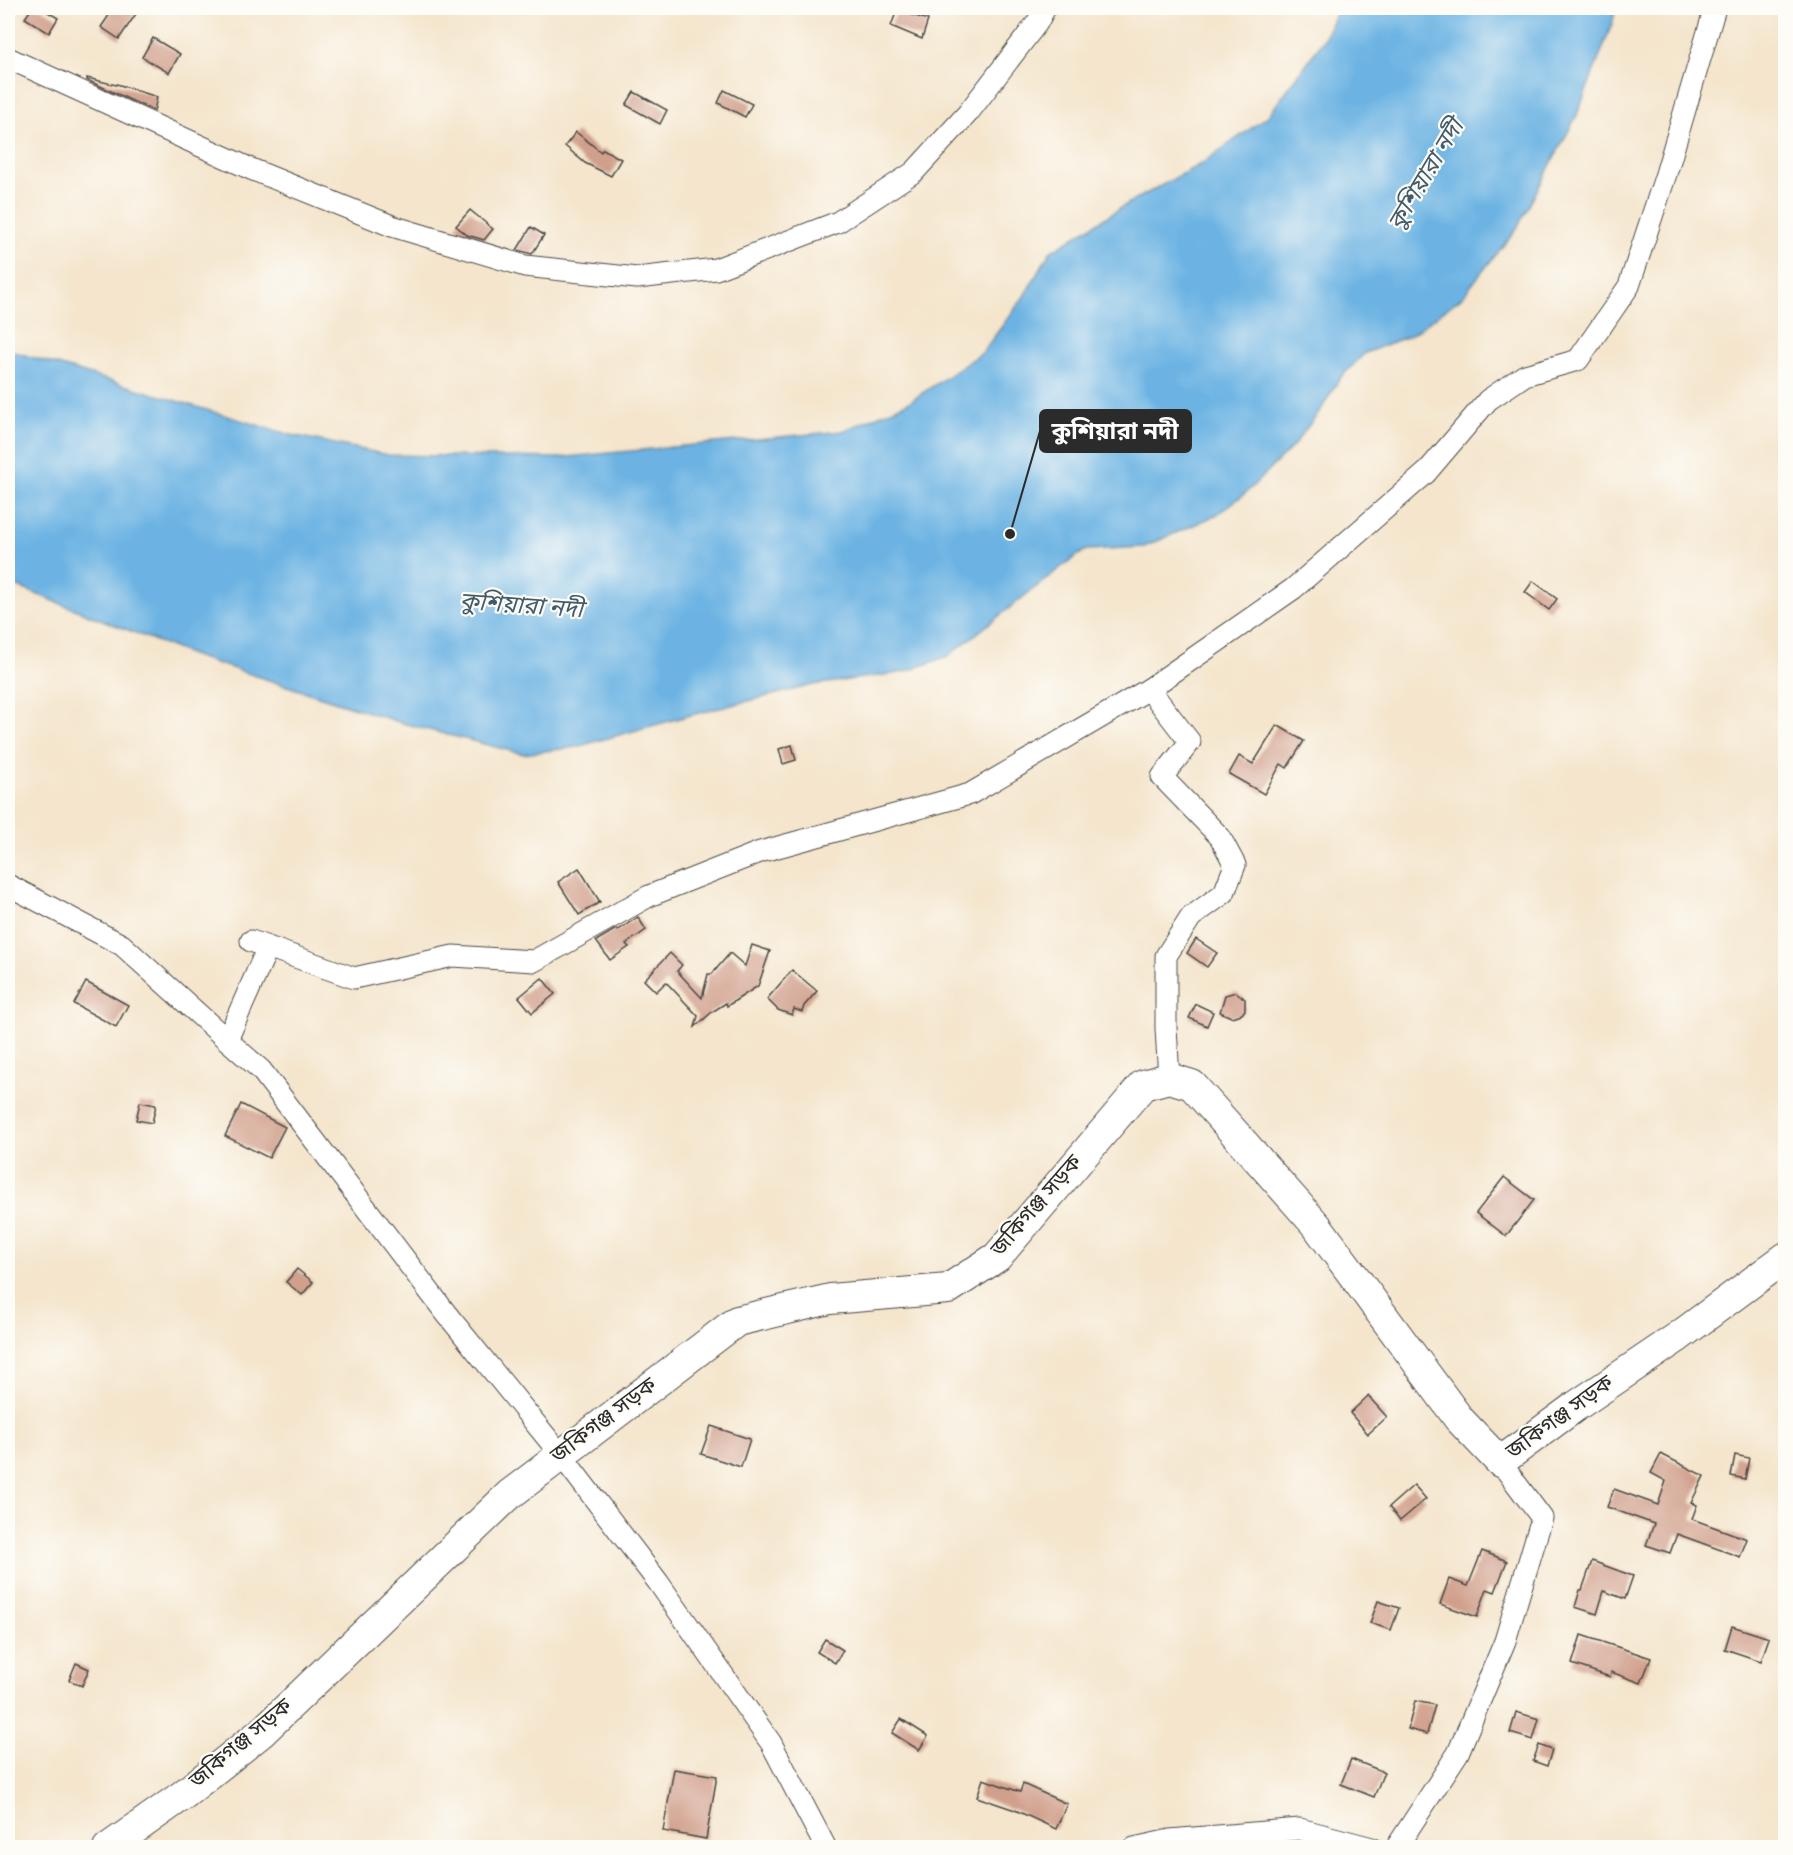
<svg xmlns="http://www.w3.org/2000/svg" width="1793" height="1855" viewBox="0 0 1793 1855" font-family="Dekko,'Noto Sans Bengali',sans-serif">
<style>
.water{fill:#6cb3e3;stroke:#4c6f87;stroke-width:1.5}
.building{fill:#d1a08d}
.lines{fill:none;stroke-linecap:round;stroke-linejoin:round}
.street-casing{stroke:#494743;stroke-width:23}
.secondary-casing{stroke:#494743;stroke-width:32}
.street{stroke:#fff;stroke-width:21}
.secondary{stroke:#fff;stroke-width:30}
.labels{text-anchor:middle;dominant-baseline:central;stroke-width:4.5;stroke-linejoin:round;paint-order:stroke}
.street-label{font-size:22px;fill:#2b2b2b;stroke:#fdfcf7}
.water-label{font-size:24px;font-style:italic;fill:#425b6b;stroke:#fdfcf7}
.leader{fill:none;stroke:#2b2b2b;stroke-width:2}
.callout-dot{fill:#2b2b2b;stroke:#fdfcf7;stroke-width:2}
.callout{fill:#2b2b2b;stroke:#2b2b2b;stroke-width:2}
.callout-label{font-size:24px;text-anchor:middle;font-weight:bold;fill:#fff}
</style>
<rect width="100%" height="100%" fill="#fdfcf7"/>
<filter id="ink" filterUnits="userSpaceOnUse"><feTurbulence type="fractalNoise" baseFrequency=".0167" numOctaves="2"/><feDisplacementMap in="SourceGraphic" scale="12" xChannelSelector="R" yChannelSelector="G"/><feConvolveMatrix kernelMatrix="1 2 1 2 8 2 1 2 1" color-interpolation-filters="sRGB"/></filter>
<filter id="wash" filterUnits="userSpaceOnUse"><feTurbulence type="fractalNoise" baseFrequency=".008" numOctaves="4" result="noise"/><feDisplacementMap in="SourceGraphic" scale="24" xChannelSelector="R" yChannelSelector="G"/><feGaussianBlur stdDeviation="1.35" result="paint"/><feColorMatrix in="noise" values="0 0 0 0 0 0 0 0 0 0 0 0 0 0 0 0 0 1.4 0 .05"/><feComposite in="paint" operator="in"/></filter>
<g filter="url(#wash)">
<rect width="100%" height="100%" fill="#f4e5cc"/>
<path class="water" d="M 1338,8 L 1616,8 L 1612,24 L 1577,115 L 1516,230 L 1461,298 L 1409,336 L 1365,353 L 1340,378 L 1322,408 L 1293,446 L 1247,492 L 1216,515 L 1144,547 L 1086,550 L 1064,565 L 948,656 L 905,672 L 813,685 L 691,715 L 576,747 L 523,754 L 402,723 L 194,656 L 8,583 L 8,350 L 287,434 L 388,455 L 557,458 L 843,431 L 909,402 L 982,353 L 1023,298 L 1050,252 L 1129,203 L 1201,164 L 1268,116 L 1323,41 Z"/>
<g id="blocks">
<g class="building">
<path d="M 32,8 L 41,8 L 58,18 L 49,33 L 25,18 Z"/>
<path d="M 114,8 L 140,8 L 119,39 L 101,27 Z"/>
<path d="M 897,10 L 928,20 L 922,39 L 891,26 Z"/>
<path d="M 153,38 L 180,54 L 169,73 L 142,57 Z"/>
<path d="M 87,78 L 116,85 L 117,84 L 157,97 L 154,111 L 87,80 Z"/>
<path d="M 724,90 L 752,104 L 745,117 L 718,103 Z"/>
<path d="M 634,92 L 667,110 L 660,124 L 626,105 Z"/>
<path d="M 576,132 L 601,152 L 603,149 L 621,159 L 611,176 L 585,163 L 565,146 Z"/>
<path d="M 470,210 L 493,229 L 484,240 L 467,235 L 456,226 Z"/>
<path d="M 531,227 L 544,235 L 532,254 L 517,250 Z"/>
<path d="M 1533,581 L 1557,599 L 1549,610 L 1525,592 Z"/>
<path d="M 1277,725 L 1304,741 L 1287,768 L 1281,764 L 1264,794 L 1229,774 L 1239,756 L 1253,764 Z"/>
<path d="M 792,745 L 796,760 L 783,764 L 779,749 Z"/>
<path d="M 579,868 L 600,902 L 579,915 L 558,882 Z"/>
<path d="M 638,917 L 646,930 L 626,944 L 629,947 L 610,960 L 596,941 L 616,929 L 617,931 Z"/>
<path d="M 1196,939 L 1217,953 L 1207,967 L 1187,953 Z"/>
<path d="M 752,945 L 770,951 L 758,986 L 727,1006 L 726,1003 L 712,1012 L 695,1027 L 698,1016 L 666,982 L 656,992 L 644,980 L 670,953 L 682,965 L 677,971 L 702,998 L 708,974 L 712,974 L 730,953 L 745,966 Z"/>
<path d="M 792,970 L 817,991 L 804,1006 L 802,1012 L 794,1009 L 792,1015 L 778,1010 L 767,999 Z"/>
<path d="M 542,978 L 555,994 L 532,1013 L 519,997 Z"/>
<path d="M 86,982 L 128,1005 L 116,1027 L 74,1004 Z"/>
<path d="M 1236,992 L 1245,999 L 1245,1010 L 1242,1014 L 1231,1017 L 1220,1012 L 1225,995 Z"/>
<path d="M 1196,1004 L 1213,1012 L 1207,1026 L 1189,1018 Z"/>
<path d="M 140,1102 L 156,1105 L 152,1123 L 136,1120 Z"/>
<path d="M 241,1104 L 285,1127 L 269,1158 L 225,1136 Z"/>
<path d="M 1504,1177 L 1534,1200 L 1506,1236 L 1476,1213 Z"/>
<path d="M 297,1269 L 313,1282 L 302,1295 L 286,1282 Z"/>
<path d="M 1368,1396 L 1387,1417 L 1368,1434 L 1350,1413 Z"/>
<path d="M 711,1426 L 750,1439 L 741,1467 L 701,1454 Z"/>
<path d="M 1661,1454 L 1704,1476 L 1691,1503 L 1697,1505 L 1692,1519 L 1747,1539 L 1740,1557 L 1677,1534 L 1670,1553 L 1646,1545 L 1654,1524 L 1607,1507 L 1614,1489 L 1658,1505 L 1666,1481 L 1651,1473 Z"/>
<path d="M 1735,1455 L 1749,1458 L 1745,1479 L 1731,1476 Z"/>
<path d="M 1414,1485 L 1426,1499 L 1400,1521 L 1389,1507 Z"/>
<path d="M 1482,1551 L 1507,1561 L 1495,1592 L 1487,1589 L 1477,1617 L 1440,1604 L 1449,1579 L 1468,1586 Z"/>
<path d="M 1592,1561 L 1633,1576 L 1625,1599 L 1604,1591 L 1597,1614 L 1575,1607 L 1580,1590 L 1582,1590 Z"/>
<path d="M 1378,1601 L 1399,1608 L 1391,1630 L 1370,1623 Z"/>
<path d="M 1732,1626 L 1769,1638 L 1761,1661 L 1725,1649 Z"/>
<path d="M 1581,1635 L 1651,1658 L 1641,1683 L 1611,1672 L 1610,1677 L 1572,1664 Z"/>
<path d="M 825,1639 L 843,1650 L 835,1663 L 817,1652 Z"/>
<path d="M 76,1663 L 89,1669 L 82,1686 L 69,1680 Z"/>
<path d="M 1415,1701 L 1435,1705 L 1427,1734 L 1408,1729 Z"/>
<path d="M 1516,1712 L 1539,1719 L 1533,1740 L 1510,1733 Z"/>
<path d="M 901,1719 L 928,1736 L 919,1750 L 892,1733 Z"/>
<path d="M 1539,1745 L 1552,1750 L 1547,1766 L 1533,1761 Z"/>
<path d="M 1351,1759 L 1384,1772 L 1374,1797 L 1341,1784 Z"/>
<path d="M 674,1769 L 717,1776 L 706,1839 L 663,1831 Z"/>
<path d="M 983,1779 L 1020,1792 L 1023,1784 L 1067,1804 L 1056,1829 L 1015,1810 L 977,1797 Z"/>
</g>
</g>
</g>
<g filter="url(#ink)">
<use href="#blocks" fill-opacity="0" stroke="#494743" stroke-width="1.5"/>
<g class="lines">
<defs>
<g id="street">
<path d="M 8,58 L 251,169 L 392,226 L 525,266 L 637,278 L 716,269 L 838,222 L 914,172 L 968,113 L 1037,23 L 1045,8"/>
<path d="M 8,885 L 122,945 L 227,1040"/>
<path d="M 251,941 L 354,978 L 453,956 L 534,961 L 649,896 L 760,852 L 970,794 L 1149,689"/>
<path d="M 268,947 L 227,1040 L 261,1070 L 445,1312 L 561,1455 L 658,1582 L 771,1743 L 826,1848"/>
<path d="M 1169,1078 L 1166,1028 L 1166,956 L 1191,917 L 1224,893 L 1235,865 L 1220,837 L 1162,777 L 1190,742 L 1149,689 L 1293,589 L 1426,473 L 1488,400 L 1525,375 L 1578,360 L 1629,286 L 1666,174 L 1715,8"/>
<path d="M 1134,1848 L 1170,1840 L 1300,1829 L 1372,1848"/>
<path d="M 1396,1848 L 1458,1753 L 1505,1641 L 1542,1518 L 1500,1462"/>
</g>
<path id="secondary" d="M 108,1848 L 183,1795 L 262,1732 L 509,1495 L 737,1321 L 830,1299 L 948,1289 L 997,1257 L 1143,1085 L 1169,1078 L 1192,1085 L 1317,1226 L 1459,1419 L 1500,1462 L 1576,1406 L 1678,1337 L 1786,1257"/>
</defs>
<use href="#street" class="street-casing"/>
<use href="#secondary" class="secondary-casing"/>
<use href="#street" class="street"/>
<use href="#secondary" class="secondary"/>
</g>
</g>
<g class="labels">
<g class="street-label">
<text transform="translate(1038 1207) rotate(-49)">জকিগঞ্জ সড়ক</text>
<text transform="translate(1561 1419) rotate(-36)">জকিগঞ্জ সড়ক</text>
<text transform="translate(605 1422) rotate(-37)">জকিগঞ্জ সড়ক</text>
<text transform="translate(242 1745) rotate(-40)">জকিগঞ্জ সড়ক</text>
</g>
<g class="water-label">
<text transform="translate(1428 176) rotate(-59)">কুশিয়ারা নদী</text>
<text transform="translate(521 608) rotate(4)">কুশিয়ারা নদী</text>
</g>
</g>
<path class="leader" d="M1010 534L1040 431"/>
<circle class="callout-dot" cx="1010" cy="534" r="6"/>
<rect class="callout" x="1040" y="410" width="151" height="42" rx="6"/>
<g class="callout-label">
<text x="1115" y="439">কুশিয়ারা নদী</text>
</g>
<rect width="1793" height="1855" fill="none" stroke="#fdfcf7" stroke-width="30"/>
</svg>
